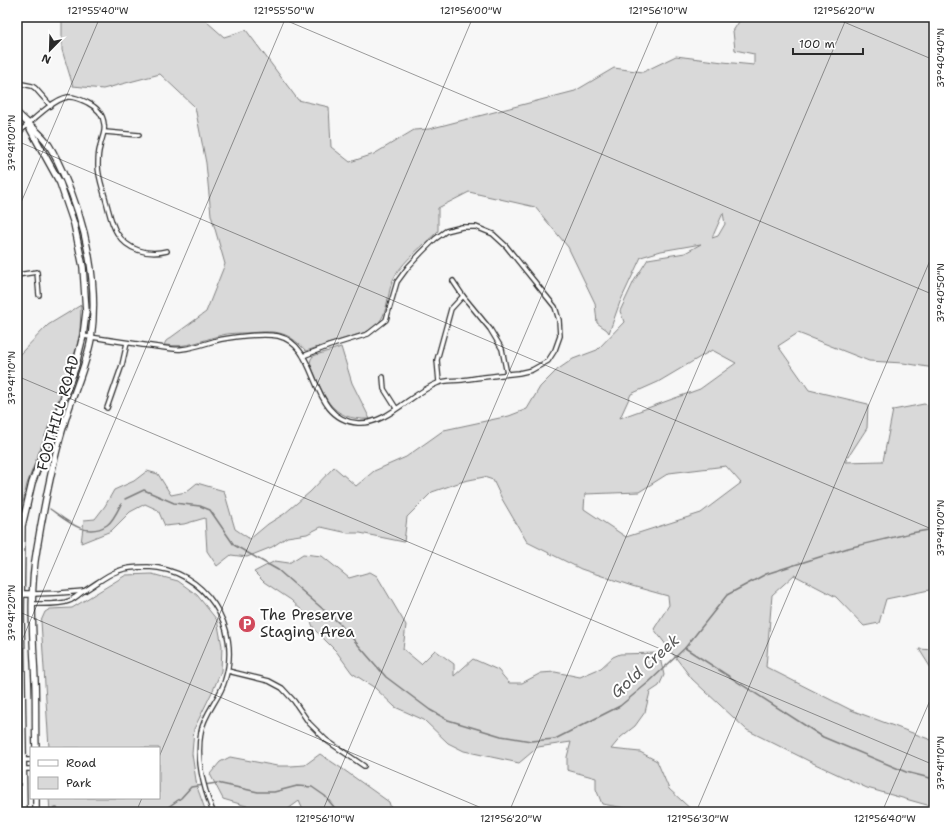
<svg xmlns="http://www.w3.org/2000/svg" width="951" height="829" viewBox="0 0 951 829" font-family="'Shantell Sans',sans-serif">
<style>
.green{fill:#d9d9d9;stroke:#828282;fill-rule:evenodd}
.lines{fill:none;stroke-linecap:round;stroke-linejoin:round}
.stream{stroke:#7b7b7b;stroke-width:1.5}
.street-casing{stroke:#2b2b2b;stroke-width:6}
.secondary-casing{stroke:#2b2b2b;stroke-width:8}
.street{stroke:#fff;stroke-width:3.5}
.secondary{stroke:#fff;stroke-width:5.5}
.ticks{fill:none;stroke:#2b2b2b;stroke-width:1;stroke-opacity:0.45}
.labels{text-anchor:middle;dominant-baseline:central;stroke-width:4;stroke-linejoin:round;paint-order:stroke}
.street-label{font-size:15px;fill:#2b2b2b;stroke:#fff}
.poi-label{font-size:15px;fill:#2b2b2b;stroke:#fff;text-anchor:start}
.water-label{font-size:16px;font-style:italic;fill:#5a5a5a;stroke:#fff}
.neatline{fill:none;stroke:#2b2b2b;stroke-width:1.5}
.ticks-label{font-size:10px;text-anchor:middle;fill:#2b2b2b}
</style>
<rect width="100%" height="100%" fill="#f7f7f7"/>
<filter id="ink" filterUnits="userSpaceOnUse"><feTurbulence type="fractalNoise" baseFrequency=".025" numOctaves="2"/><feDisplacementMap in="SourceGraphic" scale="8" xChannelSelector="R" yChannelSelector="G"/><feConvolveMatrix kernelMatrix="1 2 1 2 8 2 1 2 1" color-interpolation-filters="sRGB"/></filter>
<g filter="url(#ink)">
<g class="green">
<path d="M 62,17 L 205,17 L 207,22 L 224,37 L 246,30 L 298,100 L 329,107 L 331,147 L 350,162 L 374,154 L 414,130 L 429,129 L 575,91 L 614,68 L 643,72 L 676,56 L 723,62 L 754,65 L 754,54 L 735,50 L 733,31 L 742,17 L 934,17 L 934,368 L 903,363 L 869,361 L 798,333 L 778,346 L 809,390 L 868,404 L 867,428 L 845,462 L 883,461 L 893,410 L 924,404 L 934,406 L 934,589 L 886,599 L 879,623 L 864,626 L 836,597 L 794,575 L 772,595 L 766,667 L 851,710 L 934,741 L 934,807 L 867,788 L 813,763 L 747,730 L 692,679 L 654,629 L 669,605 L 668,596 L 632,586 L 581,569 L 527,542 L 502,499 L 493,480 L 484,477 L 464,481 L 432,492 L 407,517 L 404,542 L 360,533 L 348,533 L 321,527 L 307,534 L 287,537 L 272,547 L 247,557 L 231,555 L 217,566 L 207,551 L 205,518 L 184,524 L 165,526 L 158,510 L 145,504 L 130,512 L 111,531 L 81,543 L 84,520 L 95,519 L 105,506 L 114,490 L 134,481 L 147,471 L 158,474 L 171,495 L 186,492 L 197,483 L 224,491 L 235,529 L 250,539 L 268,524 L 284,514 L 310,492 L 334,467 L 356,486 L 374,471 L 406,457 L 444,430 L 509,416 L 527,409 L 540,387 L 557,370 L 573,359 L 597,350 L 624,322 L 620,311 L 634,281 L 648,259 L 685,253 L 701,244 L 661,251 L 641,257 L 620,302 L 609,333 L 607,330 L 597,323 L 595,303 L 568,247 L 535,207 L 469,192 L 438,208 L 438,231 C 424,245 405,259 395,276 C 385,293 391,318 370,330 C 365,333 358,334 353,336 C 337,341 321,346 306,351 C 286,329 274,331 247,333 C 239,333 229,333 222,335 C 198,341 190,348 164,345 L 166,341 L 206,312 L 225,264 L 211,215 L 206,163 L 195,107 L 160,74 L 103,89 L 73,86 L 62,50 ZM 723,213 L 725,224 L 718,236 L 712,238 ZM 712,350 L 736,363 L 700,389 L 620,418 L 631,394 L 658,382 ZM 726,466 L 741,483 L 701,513 L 626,537 L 584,509 L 585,494 L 639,492 L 669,473 Z"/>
<path d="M 81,305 L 80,332 L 77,346 L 68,374 L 27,484 L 23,502 L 17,501 L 17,357 L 48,325 Z"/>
<path d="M 341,347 L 352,383 L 370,419 C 329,421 324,395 310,363 L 311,359 L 313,356 Z"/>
<path d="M 303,554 L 322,556 L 349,578 L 370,572 L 377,576 L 406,625 L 403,649 L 421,664 L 435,650 L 454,664 L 454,676 L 473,659 L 498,670 L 509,683 L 522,683 L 541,673 L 555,672 L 580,677 L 601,668 L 613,657 L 620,654 L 656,653 L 660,658 L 664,675 L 659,686 L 650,692 L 645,712 L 635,726 L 621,737 L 611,749 L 640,752 L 657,761 L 669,789 L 694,812 L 632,812 L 625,808 L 602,804 L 596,789 L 596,778 L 567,770 L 567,757 L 571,742 L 538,747 L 519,763 L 464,751 L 448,743 L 424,720 L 395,707 L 375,688 L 352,673 L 336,651 L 314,629 L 309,617 L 291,600 L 264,582 L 254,572 L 275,561 L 289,563 Z"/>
<path d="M 152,574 L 178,581 L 197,595 L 217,620 L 222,646 L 221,671 L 214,688 L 194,729 L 192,754 L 197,787 L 206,812 L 50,812 L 49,798 L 159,798 L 159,748 L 49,748 L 41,621 L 45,612 L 50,609 L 72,608 L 126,575 Z"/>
<path d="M 919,649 L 934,650 L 934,673 Z"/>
<path d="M 320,754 L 344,770 L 389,802 L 392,812 L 304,812 L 299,801 L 284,812 L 258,812 L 250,807 L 223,799 L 210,774 L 220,762 L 230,757 L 277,766 L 291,766 L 305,765 Z"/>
</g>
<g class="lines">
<g class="stream">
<path d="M 17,487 L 20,487"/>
<path d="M 125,499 L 144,490 L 174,503 L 200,506 L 210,510 L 234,545 L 278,570 L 340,624 L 386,677 L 430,710 L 448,720 L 501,736 L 531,741 L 555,739 L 620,706 L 649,682 L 685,648 L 727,595 L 766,574 L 848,548 L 911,533 L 934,529"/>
<path d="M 50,509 C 67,521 86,539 107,525 C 113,521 118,510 121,504"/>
<path d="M 685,648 L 823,737 L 906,772 L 934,779"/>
<path d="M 47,812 L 50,809 L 57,808 L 59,812"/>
<path d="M 126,812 L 130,812"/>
<path d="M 161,812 L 181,798 L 191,787 L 217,783 L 258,792 L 274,792 L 297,786 L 312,787 L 325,796 L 338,812"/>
</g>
<defs>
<g id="street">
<path d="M 17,83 L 32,86 L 35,88 L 51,106"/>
<path d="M 105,132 L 139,135"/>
<path d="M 17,134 C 29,124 53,99 68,97 C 75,96 82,100 88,103 C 96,107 103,114 104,124 C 106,132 101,139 100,147 C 98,153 98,159 98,165 C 98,177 103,189 106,201 C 109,211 111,224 117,233 C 127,250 148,256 167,251"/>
<path d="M 17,275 L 37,272 L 39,295"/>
<path d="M 453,281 L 463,296 L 490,329 L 502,349 L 507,374"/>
<path d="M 83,336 C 108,339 133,344 158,347 C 166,348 174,350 182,349 C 193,348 204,344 214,341 C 229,337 263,333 278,336 C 321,346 307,419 358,423 C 387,425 411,393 438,383 C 445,380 454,381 462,380 C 481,377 500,375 519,373 L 532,370 L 548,361 L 555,350 L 560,336 L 559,320 L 555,307 L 506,246 L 493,234 L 476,227 L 462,227 L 446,231 L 435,239 L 421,253 L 408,267 L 397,282 L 386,320 L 368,334 L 329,346 L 303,356"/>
<path d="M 383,377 L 384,389 L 396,408"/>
<path d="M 439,382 L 437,360 L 451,309 L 463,296"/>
<path d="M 107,408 L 122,365 L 127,343"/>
<path d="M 33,594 L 60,593 L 84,591"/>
<path d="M 32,604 C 42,604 60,605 69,601 C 74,599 79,594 84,591 C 95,585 106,575 118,571 C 127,567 138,567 148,567 C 205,569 242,627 225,680 C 220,699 204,713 201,732 C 196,760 203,786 213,812"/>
<path d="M 228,671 L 269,681 L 282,688 L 294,701 L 309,723 L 326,740 L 364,766"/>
<path d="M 17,760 L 31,760"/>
<path d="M 17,769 L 31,769"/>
</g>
<g id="secondary">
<path d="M 17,113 C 26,122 38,131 46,141 C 53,150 58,162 63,173 C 86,223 99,284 91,339 C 86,367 73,393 65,421 C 52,462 44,506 37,548 C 29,592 33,637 35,681 C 36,703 35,726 36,748"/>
<path d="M 17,594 L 33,594"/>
<path d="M 36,798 L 36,812"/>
<path d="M 24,812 L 21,615 L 22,526 L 32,483 L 75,368 L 83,336 L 86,312 L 83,267 L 74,224 L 60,183 L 28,125"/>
</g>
</defs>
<use href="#street" class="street-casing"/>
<use href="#secondary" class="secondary-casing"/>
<use href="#street" class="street"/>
<use href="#secondary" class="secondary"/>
</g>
</g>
<path class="ticks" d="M 278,17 L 934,295M 832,17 L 934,60M 17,141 L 934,530M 17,212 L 100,17M 17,376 L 934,765M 17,611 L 491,812M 17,652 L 286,17M 159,757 L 473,17M 136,812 L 142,798M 322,812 L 660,17M 509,812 L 847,17M 696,812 L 934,251M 882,812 L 934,691"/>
<defs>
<symbol id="parking-disc" viewBox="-11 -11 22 22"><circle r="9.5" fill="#d1495b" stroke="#fff"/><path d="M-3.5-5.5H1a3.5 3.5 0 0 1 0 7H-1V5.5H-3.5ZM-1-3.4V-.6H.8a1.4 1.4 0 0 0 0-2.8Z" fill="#fff"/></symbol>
</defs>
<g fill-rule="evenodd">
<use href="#parking-disc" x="237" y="614" width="20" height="20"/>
</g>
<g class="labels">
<g class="street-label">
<text transform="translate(58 413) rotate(-74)">FOOTHILL ROAD</text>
</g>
<g class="poi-label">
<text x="260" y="615">The Preserve<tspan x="260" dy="17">Staging Area</tspan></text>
</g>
<g class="water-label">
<text transform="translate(645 666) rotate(-42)">Gold Creek</text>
</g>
</g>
<rect width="951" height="829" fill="none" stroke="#fff" stroke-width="44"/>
<rect x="30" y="747" width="130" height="52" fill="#ffffff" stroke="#aaaaaa"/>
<rect x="38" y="760" width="20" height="6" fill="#ffffff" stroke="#aaaaaa"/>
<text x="66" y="767" font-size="12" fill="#2b2b2b">Road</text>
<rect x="38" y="777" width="20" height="12" fill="#d9d9d9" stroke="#aaaaaa"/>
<text x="66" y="787" font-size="12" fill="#2b2b2b">Park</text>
<g transform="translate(50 50) rotate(203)" stroke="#ffffff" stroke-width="3" paint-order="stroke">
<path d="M0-3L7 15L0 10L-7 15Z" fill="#2b2b2b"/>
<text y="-6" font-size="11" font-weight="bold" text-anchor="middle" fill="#2b2b2b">N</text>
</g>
<path d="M793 48v6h70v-6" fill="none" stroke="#2b2b2b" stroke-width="2"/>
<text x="799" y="48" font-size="12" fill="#2b2b2b" stroke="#ffffff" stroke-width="3" paint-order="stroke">100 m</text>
<rect x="22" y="22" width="907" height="785" class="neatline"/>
<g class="ticks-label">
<text x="98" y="14">121°55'40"W</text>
<text x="284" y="14">121°55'50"W</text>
<text x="471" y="14">121°56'00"W</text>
<text x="658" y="14">121°56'10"W</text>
<text x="844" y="14">121°56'20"W</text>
<text transform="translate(940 58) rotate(-90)" y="4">37°40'40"N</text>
<text transform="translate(11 143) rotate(-90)" y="4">37°41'00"N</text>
<text transform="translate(940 293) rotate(-90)" y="4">37°40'50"N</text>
<text transform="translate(11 378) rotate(-90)" y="4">37°41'10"N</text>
<text transform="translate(940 528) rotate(-90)" y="4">37°41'00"N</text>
<text transform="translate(11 613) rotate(-90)" y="4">37°41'20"N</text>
<text transform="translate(940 763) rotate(-90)" y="4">37°41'10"N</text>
<text x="325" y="822">121°56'10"W</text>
<text x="511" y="822">121°56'20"W</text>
<text x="698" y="822">121°56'30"W</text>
<text x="885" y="822">121°56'40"W</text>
</g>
</svg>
